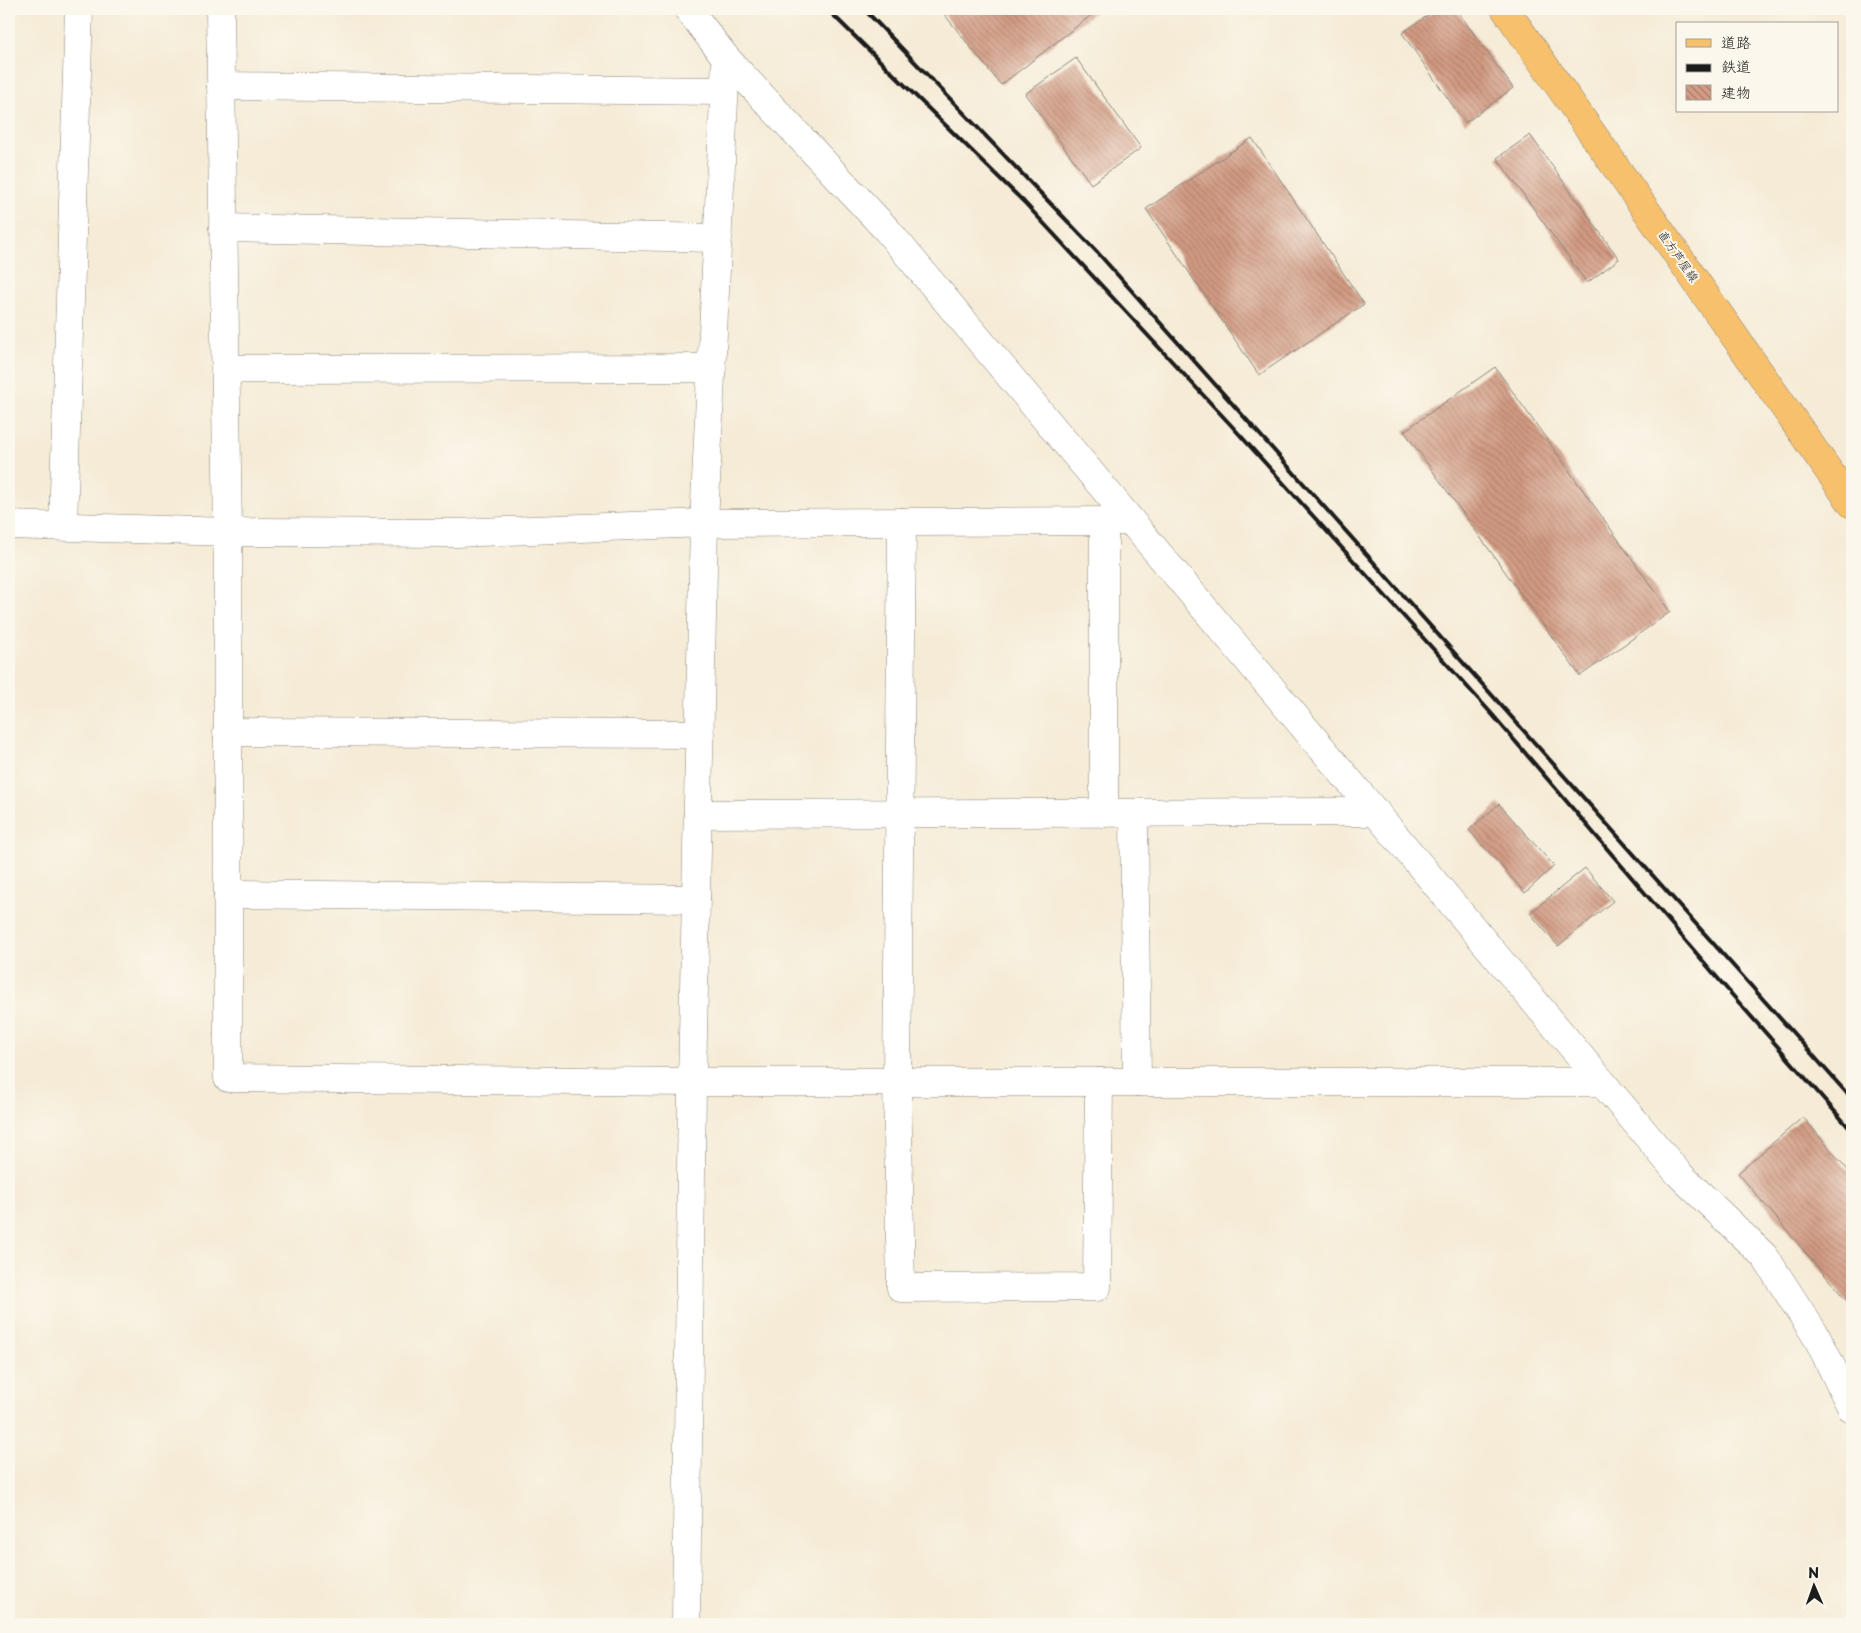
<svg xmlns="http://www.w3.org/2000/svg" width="1861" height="1633" viewBox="0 0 1861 1633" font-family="'Playpen Sans','Klee One',sans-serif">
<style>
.building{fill:url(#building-back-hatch)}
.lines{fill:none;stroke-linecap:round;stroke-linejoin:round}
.street-casing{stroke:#888479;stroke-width:29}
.primary-casing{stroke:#888479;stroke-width:29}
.street{stroke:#fff;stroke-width:28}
.primary{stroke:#f7c06c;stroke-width:28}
.rail{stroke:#1c1c1c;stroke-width:4}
.labels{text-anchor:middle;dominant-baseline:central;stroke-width:4;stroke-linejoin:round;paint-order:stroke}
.street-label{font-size:12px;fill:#1c1c1c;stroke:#fbf7ec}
</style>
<defs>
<pattern id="building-back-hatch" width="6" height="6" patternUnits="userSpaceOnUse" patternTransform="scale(1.25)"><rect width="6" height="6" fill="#d29a82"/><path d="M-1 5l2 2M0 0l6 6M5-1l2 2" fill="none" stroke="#aa7d6a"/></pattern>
</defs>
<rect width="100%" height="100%" fill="#fbf7ec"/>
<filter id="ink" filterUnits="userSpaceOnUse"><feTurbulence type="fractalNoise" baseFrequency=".02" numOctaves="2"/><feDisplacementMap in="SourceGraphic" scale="10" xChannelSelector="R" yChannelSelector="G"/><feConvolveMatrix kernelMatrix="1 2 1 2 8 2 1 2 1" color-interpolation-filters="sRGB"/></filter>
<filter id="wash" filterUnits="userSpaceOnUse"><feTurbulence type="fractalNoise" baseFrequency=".0096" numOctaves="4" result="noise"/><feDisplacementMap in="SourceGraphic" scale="20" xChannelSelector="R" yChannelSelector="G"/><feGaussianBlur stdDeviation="1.12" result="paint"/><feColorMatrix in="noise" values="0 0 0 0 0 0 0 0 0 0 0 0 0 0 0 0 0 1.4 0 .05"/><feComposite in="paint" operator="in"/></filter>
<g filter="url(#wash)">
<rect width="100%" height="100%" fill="#f5ebd6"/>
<g id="blocks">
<g class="building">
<path d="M 940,9 L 1099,9 L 1001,85 Z"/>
<path d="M 1437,9 L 1456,9 L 1513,88 L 1465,123 L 1402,33 Z"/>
<path d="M 1076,58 L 1141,148 L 1091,184 L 1025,94 Z"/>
<path d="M 1530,135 L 1619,259 L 1587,283 L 1497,158 Z"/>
<path d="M 1252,138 L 1364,304 L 1259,375 L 1146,209 Z"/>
<path d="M 1495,367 L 1670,612 L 1580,676 L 1404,431 Z"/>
<path d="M 1499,804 L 1554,866 L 1525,893 L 1469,830 Z"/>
<path d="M 1585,868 L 1613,901 L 1558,946 L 1530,913 Z"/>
<path d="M 1803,1117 L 1852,1175 L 1852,1307 L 1738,1173 Z"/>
</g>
</g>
</g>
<g filter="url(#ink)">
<use href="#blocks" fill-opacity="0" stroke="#888479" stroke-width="1"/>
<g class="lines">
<defs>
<g id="street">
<path d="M 220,9 L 228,532 L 228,1078 L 692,1082 L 1602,1082"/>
<path d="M 688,9 L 726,58 L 887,230 L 1679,1174 L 1765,1257 L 1818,1339 L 1852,1409"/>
<path d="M 221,86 L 724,91"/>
<path d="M 223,228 L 718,238"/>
<path d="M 225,369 L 712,368"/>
<path d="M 1104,521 L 1104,813"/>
<path d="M 902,522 L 897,1082 L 901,1288 L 1097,1287 L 1099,1082"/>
<path d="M 9,525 L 228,532 L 456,533 L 704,523 L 1130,521"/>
<path d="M 63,526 L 79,9"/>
<path d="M 227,732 L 700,734"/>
<path d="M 1134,813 L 1137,1082"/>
<path d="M 698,814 L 1376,812"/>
<path d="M 228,894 L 696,899"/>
<path d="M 686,1624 L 692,1082 L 704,523 L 726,58"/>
</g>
<path id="primary" d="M 1505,9 L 1852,504"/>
</defs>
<use href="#street" class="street-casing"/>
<use href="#primary" class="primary-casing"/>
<use href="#street" class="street"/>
<use href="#primary" class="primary"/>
<g class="rail">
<path d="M 827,9 L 1024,202 L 1230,424 L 1491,713 L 1727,989 L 1852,1131"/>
<path d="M 864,9 L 1098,253 L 1852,1099"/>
</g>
</g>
</g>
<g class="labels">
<g class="street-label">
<text transform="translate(1679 256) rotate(55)">直方芦屋線</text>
</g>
</g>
<rect width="1861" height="1633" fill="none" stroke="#fbf7ec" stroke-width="30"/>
<rect x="1676" y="22" width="162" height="90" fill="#fbf7ec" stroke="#a29f99"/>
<rect x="1686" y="39" width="25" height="8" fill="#f7c06c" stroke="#a29f99"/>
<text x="1721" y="48" font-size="15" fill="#1c1c1c">道路</text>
<rect x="1686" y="64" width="25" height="8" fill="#1c1c1c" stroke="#a29f99"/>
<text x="1721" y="72" font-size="15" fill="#1c1c1c">鉄道</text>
<rect x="1686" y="85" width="25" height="15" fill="url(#building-back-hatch)" stroke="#a29f99"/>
<text x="1721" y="98" font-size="15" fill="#1c1c1c">建物</text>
<g transform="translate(1814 1586) rotate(358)" stroke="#fbf7ec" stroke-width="4" paint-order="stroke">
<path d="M0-4L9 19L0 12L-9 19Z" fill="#1c1c1c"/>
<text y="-8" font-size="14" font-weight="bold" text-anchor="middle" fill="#1c1c1c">N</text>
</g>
</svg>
